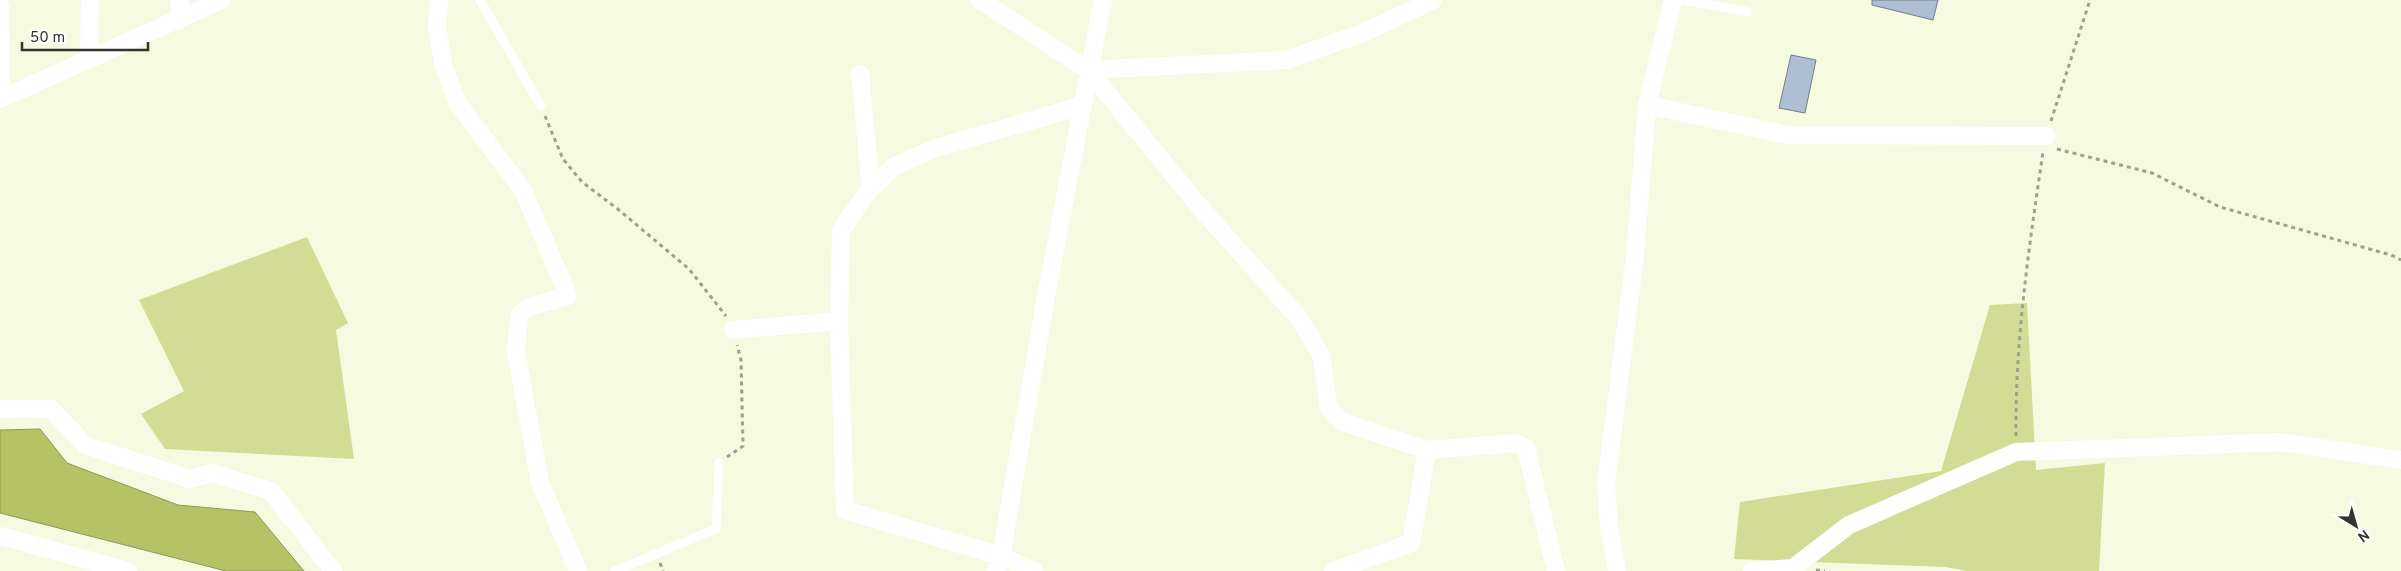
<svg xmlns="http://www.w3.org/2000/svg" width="2401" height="571" viewBox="0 0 2401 571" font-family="Overpass,sans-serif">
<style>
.green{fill:#d2dc95}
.water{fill:#b6c266;stroke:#8f9854}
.building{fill:#adbfd1;stroke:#6d7e8e}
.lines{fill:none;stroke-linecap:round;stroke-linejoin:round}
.path{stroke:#9ea18f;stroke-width:3;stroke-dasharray:4 4;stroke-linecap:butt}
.lane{stroke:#fff;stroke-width:9}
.street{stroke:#fff;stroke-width:18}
</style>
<rect width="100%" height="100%" fill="#f6fae1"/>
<g class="green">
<path d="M 307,237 L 348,323 L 336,330 L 354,459 L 165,449 L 141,414 L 184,391 L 139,300 Z"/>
<path d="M 2027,303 L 2036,470 L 2105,463 L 2099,571 L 1967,571 L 1946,567 L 1734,559 L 1740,502 L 1941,471 L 1990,305 Z"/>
</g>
<path class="water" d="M 40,429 L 67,463 L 178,505 L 255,512 L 304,571 L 226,571 L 0,513 L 0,430 Z"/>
<g class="building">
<path d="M 1872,0 L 1938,0 L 1933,20 L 1872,5 Z"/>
<path d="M 1791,55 L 1816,60 L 1805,113 L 1779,108 Z"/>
</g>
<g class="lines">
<g class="path">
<path d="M 545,116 L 563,159 L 582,182 L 619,210 L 689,269 L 726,316"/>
<path d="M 2051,121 L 2090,0"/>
<path d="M 2057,149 L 2152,173 L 2220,207 L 2391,255 L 2401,260"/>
<path d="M 2016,436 C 2015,340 2029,247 2043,152"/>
<path d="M 727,457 L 743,446 L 741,360 L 737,345"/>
<path d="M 660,563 L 663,571"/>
<path d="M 1816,570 L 1825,571"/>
</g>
<g class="lane">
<path d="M 480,0 L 541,106"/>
<path d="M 1684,0 L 1748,12"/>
<path d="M 615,571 L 716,529 L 719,463"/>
</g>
<g class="street">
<path d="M 439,0 L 437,27 L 443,64 L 457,102 L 523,190 L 568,296 L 528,307 L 519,316 L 516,352 L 540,482 L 578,571"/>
<path d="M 980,0 L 1088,70 L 1204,212 L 1299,318 L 1321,355 L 1329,409 L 1343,422 L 1427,450 L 1516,443 L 1526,448 L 1556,571"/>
<path d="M 0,6 L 1,98"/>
<path d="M 179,20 L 180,0"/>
<path d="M 89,58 L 90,0"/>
<path d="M 1088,70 L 1286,60 L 1363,33 L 1433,0"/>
<path d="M 860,74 L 871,189"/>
<path d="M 0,99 L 221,0"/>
<path d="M 1647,105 L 1788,135 L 2047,136"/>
<path d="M 839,321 L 845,510 L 1001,556 L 1034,571"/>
<path d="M 733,330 L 839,321 L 841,230 L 867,193 L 893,167 L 936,148 L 1081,106"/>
<path d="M 0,409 L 51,409 L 85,445 L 190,479 L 212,473 L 271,491 L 333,571"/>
<path d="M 0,536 L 128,571"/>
<path d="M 996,571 L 1001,556 L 1045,302 L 1103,0"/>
<path d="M 1333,571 L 1411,543 L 1427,450"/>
<path d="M 1617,571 L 1609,527 L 1606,484 L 1635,256 L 1647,105 L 1673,0"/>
<path d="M 1752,571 L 1793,568 L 1849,525 L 2016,452 L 2281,442 L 2401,460"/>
</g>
</g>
<g transform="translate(2356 526) rotate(143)" stroke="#ffffff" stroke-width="4" paint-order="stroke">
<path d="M0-4L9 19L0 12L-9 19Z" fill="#33352b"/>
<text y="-8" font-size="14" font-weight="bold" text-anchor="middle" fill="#33352b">N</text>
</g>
<path d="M22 42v8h126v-8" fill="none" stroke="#33352b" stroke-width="2.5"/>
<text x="30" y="42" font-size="15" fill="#33352b" stroke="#ffffff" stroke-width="4" paint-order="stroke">50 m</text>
</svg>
